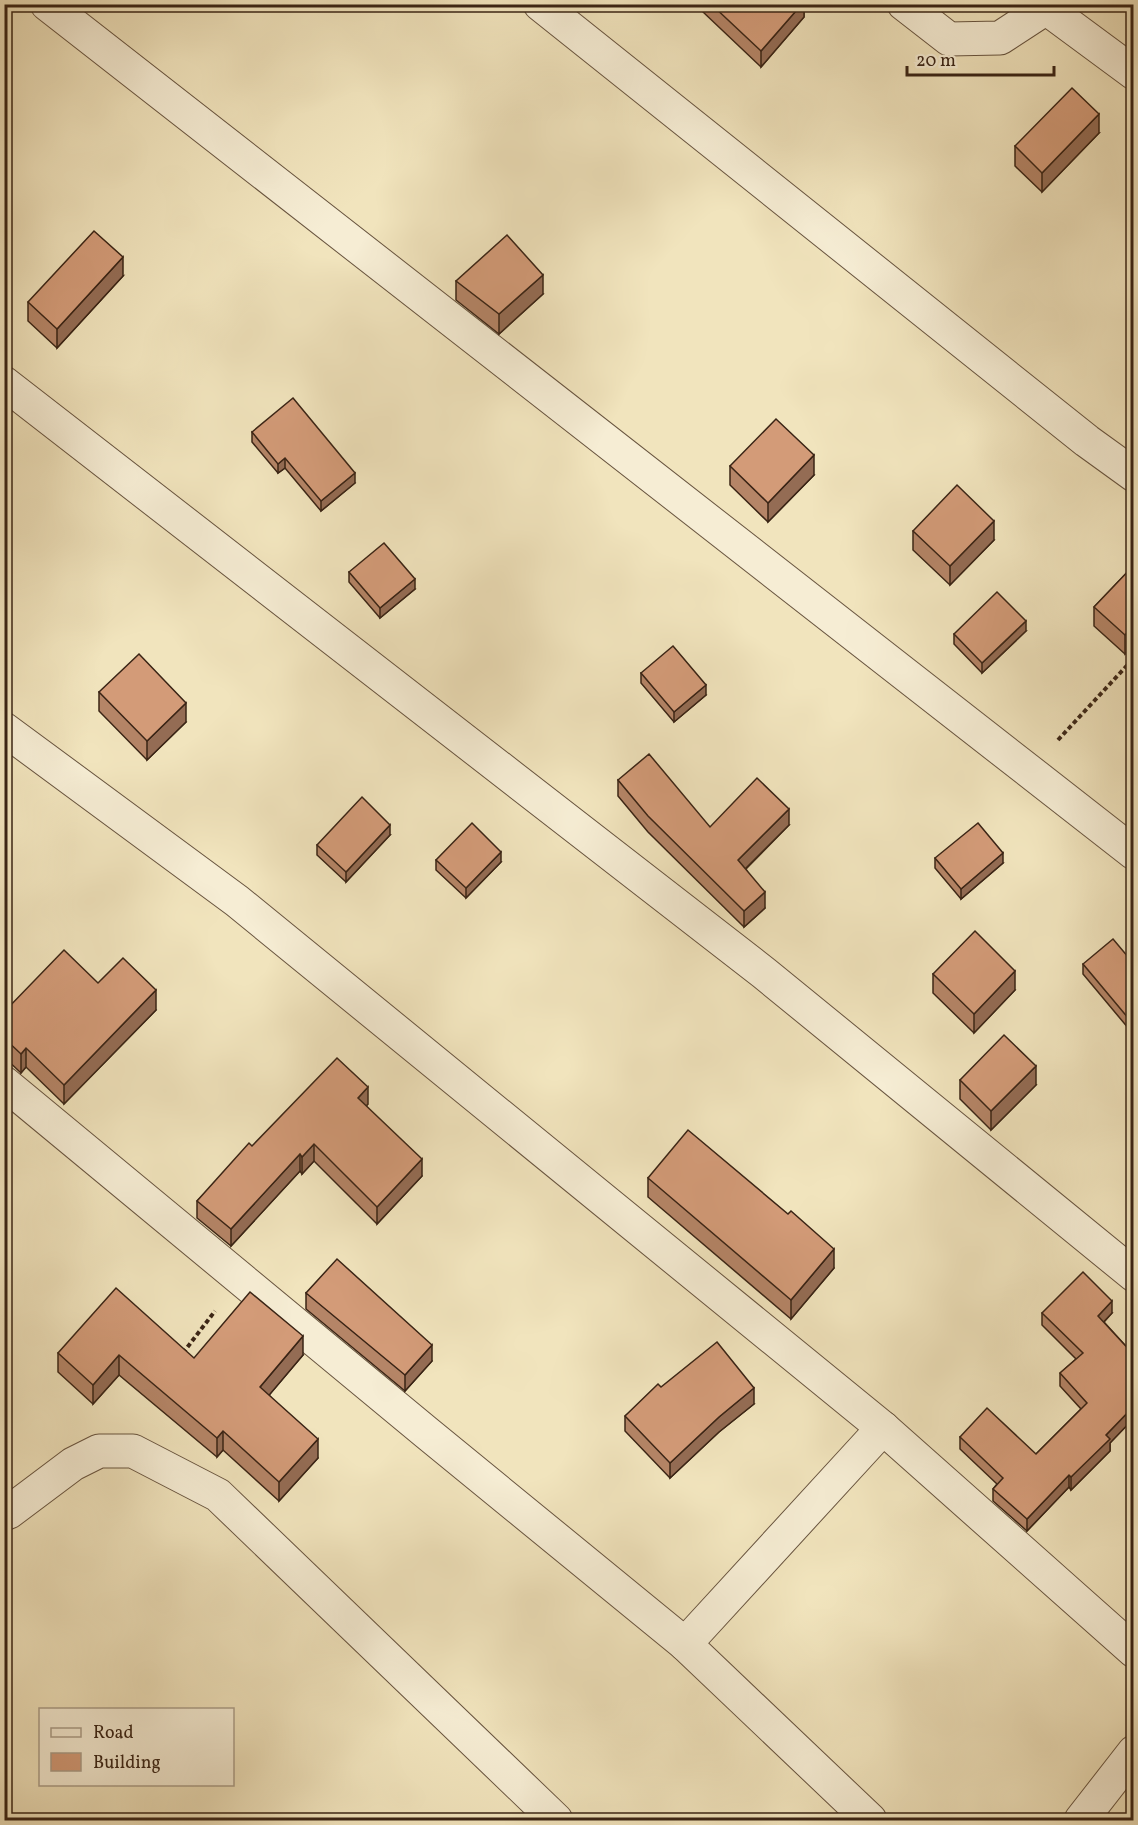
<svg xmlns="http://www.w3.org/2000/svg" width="1138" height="1825" viewBox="0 0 1138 1825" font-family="Vollkorn,serif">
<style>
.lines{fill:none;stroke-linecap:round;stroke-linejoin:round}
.minor-casing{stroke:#68543f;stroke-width:35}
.path{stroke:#3a2415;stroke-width:4;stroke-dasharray:4.5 3;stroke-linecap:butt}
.minor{stroke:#f6edd4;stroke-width:33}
.wall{fill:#b58567;stroke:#3a2415;stroke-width:1.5}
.shaded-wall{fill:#946c54;stroke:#3a2415;stroke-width:1.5}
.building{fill:#d39b78;stroke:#3a2415;stroke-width:1.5}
</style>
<rect width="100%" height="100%" fill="#f1e4bd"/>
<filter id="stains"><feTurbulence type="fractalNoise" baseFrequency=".00333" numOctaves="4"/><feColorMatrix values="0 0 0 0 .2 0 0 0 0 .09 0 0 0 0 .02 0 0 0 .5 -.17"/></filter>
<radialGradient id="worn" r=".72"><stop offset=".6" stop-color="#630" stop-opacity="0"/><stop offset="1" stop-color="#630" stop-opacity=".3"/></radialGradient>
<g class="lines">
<defs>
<g id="minor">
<path d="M 47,4 L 1134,853"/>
<path d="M 540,4 L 1087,441 L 1134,475"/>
<path d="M 904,4 L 949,39 L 1000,38 L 1046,8 L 1048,4"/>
<path d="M 1046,8 L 1134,73"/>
<path d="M 4,383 L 764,973 L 1134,1275"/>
<path d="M 4,729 L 237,901 L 883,1428 L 1134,1651"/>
<path d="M 4,1083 L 427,1433 L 685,1644 L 870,1820"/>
<path d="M 4,1514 L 9,1512 L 73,1464 L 99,1451 L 133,1451 L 218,1495 L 556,1820"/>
<path d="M 685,1644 L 883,1428"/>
<path d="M 1081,1820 L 1134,1752"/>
</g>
</defs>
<use href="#minor" class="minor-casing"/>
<g class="path">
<path d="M 1058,740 L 1134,658"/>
<path d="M 183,1353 L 215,1311"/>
</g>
<use href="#minor" class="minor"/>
</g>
<g class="wall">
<path d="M 703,4 L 804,4 L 804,17 L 761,67 L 703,12 Z"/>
<path d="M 1099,133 L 1042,192 L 1015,166 L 1015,146 Z"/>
<path d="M 123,276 L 57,348 L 28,321 L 28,302 Z"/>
<path d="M 456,281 L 543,294 L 499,334 L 456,300 Z"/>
<path d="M 252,432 L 355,483 L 321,511 L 285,468 L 278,473 L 252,442 Z"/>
<path d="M 730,466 L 814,475 L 768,522 L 730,485 Z"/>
<path d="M 913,531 L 994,540 L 950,585 L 913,550 Z"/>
<path d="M 1134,565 L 1134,645 L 1125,654 L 1094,626 L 1094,607 Z"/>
<path d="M 349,572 L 415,589 L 380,618 L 349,582 Z"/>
<path d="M 1026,631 L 982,673 L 954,644 L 954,634 Z"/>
<path d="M 641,673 L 706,695 L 674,722 L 641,683 Z"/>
<path d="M 99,692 L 186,722 L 147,760 L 99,711 Z"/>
<path d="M 618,780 L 710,827 L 789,825 L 746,869 L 765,908 L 744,927 L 648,832 L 618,796 Z"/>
<path d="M 390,835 L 346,882 L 317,855 L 317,845 Z"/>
<path d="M 935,858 L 1003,863 L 961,899 L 935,868 Z"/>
<path d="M 436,860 L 501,862 L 466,898 L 436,870 Z"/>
<path d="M 1083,964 L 1134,964 L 1134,1035 L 1083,974 Z"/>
<path d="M 933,974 L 1015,990 L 974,1033 L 933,993 Z"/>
<path d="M 98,983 L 156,1010 L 64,1104 L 26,1067 L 21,1073 L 4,1057 L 4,1012 Z"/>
<path d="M 960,1080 L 1036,1085 L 991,1130 L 960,1099 Z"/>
<path d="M 368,1104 L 366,1106 L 422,1176 L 377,1224 L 314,1161 L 302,1174 L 300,1171 L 231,1246 L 197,1218 L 197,1201 L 252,1146 Z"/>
<path d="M 648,1178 L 834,1268 L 791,1319 L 648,1197 Z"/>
<path d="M 306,1293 L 432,1361 L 405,1391 L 306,1309 Z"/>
<path d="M 1042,1313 L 1112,1313 L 1104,1322 L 1134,1355 L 1134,1418 L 1110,1443 L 1110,1451 L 1071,1490 L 1069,1487 L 1027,1531 L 993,1501 L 993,1489 L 997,1484 L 960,1449 L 960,1437 L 1036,1454 L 1081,1409 L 1060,1386 L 1060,1373 L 1076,1359 L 1042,1325 Z"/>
<path d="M 58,1353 L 194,1358 L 303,1355 L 269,1395 L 318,1458 L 279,1501 L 223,1450 L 217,1457 L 119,1375 L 93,1404 L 58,1372 Z"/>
<path d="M 661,1387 L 754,1404 L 719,1432 L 670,1478 L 625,1431 L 625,1416 Z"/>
</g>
<g class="shaded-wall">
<path d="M 802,4 L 804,4 L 804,17 L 761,67 L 761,51 Z"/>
<path d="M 1099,114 L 1099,133 L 1042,192 L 1042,173 Z"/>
<path d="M 123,257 L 123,276 L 57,348 L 57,329 Z"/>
<path d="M 543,275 L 543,294 L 499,334 L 499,314 Z"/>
<path d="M 814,455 L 814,475 L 768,522 L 768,503 Z"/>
<path d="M 285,458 L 285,468 L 278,473 L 278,464 Z"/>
<path d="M 355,473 L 355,483 L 321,511 L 321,501 Z"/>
<path d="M 994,521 L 994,540 L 950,585 L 950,566 Z"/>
<path d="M 415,579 L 415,589 L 380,618 L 380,608 Z"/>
<path d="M 1026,621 L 1026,631 L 982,673 L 982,663 Z"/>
<path d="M 1134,625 L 1134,645 L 1125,654 L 1125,635 Z"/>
<path d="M 706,685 L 706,695 L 674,722 L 674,712 Z"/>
<path d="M 186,703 L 186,722 L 147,760 L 147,741 Z"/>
<path d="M 789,809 L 789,825 L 738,876 L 738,860 Z"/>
<path d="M 390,825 L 390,835 L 346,882 L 346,872 Z"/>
<path d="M 501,852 L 501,862 L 466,898 L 466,888 Z"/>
<path d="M 1003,853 L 1003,863 L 961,899 L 961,889 Z"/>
<path d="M 765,892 L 765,908 L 744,927 L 744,911 Z"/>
<path d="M 1015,971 L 1015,990 L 974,1033 L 974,1014 Z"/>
<path d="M 156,990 L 156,1010 L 64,1104 L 64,1085 Z"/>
<path d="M 26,1048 L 26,1067 L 21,1073 L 21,1054 Z"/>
<path d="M 1036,1066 L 1036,1085 L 991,1130 L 991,1111 Z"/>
<path d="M 368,1087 L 368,1104 L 358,1115 L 358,1098 Z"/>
<path d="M 314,1144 L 314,1161 L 302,1174 L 302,1157 Z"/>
<path d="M 300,1154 L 300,1171 L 231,1246 L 231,1229 Z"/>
<path d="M 422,1159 L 422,1176 L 377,1224 L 377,1207 Z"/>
<path d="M 834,1249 L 834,1268 L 791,1319 L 791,1300 Z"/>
<path d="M 1112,1301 L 1112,1313 L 1098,1328 L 1098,1316 Z"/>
<path d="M 303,1336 L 303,1355 L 260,1406 L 260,1387 Z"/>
<path d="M 432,1345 L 432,1361 L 405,1391 L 405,1375 Z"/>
<path d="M 119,1355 L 119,1375 L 93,1404 L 93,1385 Z"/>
<path d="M 754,1388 L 754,1404 L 719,1432 L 670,1478 L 670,1463 L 719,1417 Z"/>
<path d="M 1134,1406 L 1134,1418 L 1110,1443 L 1110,1451 L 1071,1490 L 1071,1477 L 1106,1435 Z"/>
<path d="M 223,1431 L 223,1450 L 217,1457 L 217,1438 Z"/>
<path d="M 318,1439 L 318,1458 L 279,1501 L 279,1482 Z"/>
<path d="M 1069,1475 L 1069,1487 L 1027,1531 L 1027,1519 Z"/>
</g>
<g class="building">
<path d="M 711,4 L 802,4 L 761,51 Z"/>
<path d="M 1072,88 L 1099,114 L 1042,173 L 1015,146 Z"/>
<path d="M 94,231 L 123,257 L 57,329 L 28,302 Z"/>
<path d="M 507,235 L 543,275 L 499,314 L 456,281 Z"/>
<path d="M 293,398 L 355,473 L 321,501 L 285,458 L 278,464 L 252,432 Z"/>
<path d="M 776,419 L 814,455 L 768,503 L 730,466 Z"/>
<path d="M 957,485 L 994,521 L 950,566 L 913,531 Z"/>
<path d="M 384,543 L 415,579 L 380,608 L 349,572 Z"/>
<path d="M 1134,565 L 1134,625 L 1125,635 L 1094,607 Z"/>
<path d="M 997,592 L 1026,621 L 982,663 L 954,634 Z"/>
<path d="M 673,646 L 706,685 L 674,712 L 641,673 Z"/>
<path d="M 139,654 L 186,703 L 147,741 L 99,692 Z"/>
<path d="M 649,754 L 710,827 L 757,778 L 789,809 L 738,860 L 765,892 L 744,911 L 648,816 L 618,780 Z"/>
<path d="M 362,797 L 390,825 L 346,872 L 317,845 Z"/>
<path d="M 472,823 L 501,852 L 466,888 L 436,860 Z"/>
<path d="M 978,823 L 1003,853 L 961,889 L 935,858 Z"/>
<path d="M 975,931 L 1015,971 L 974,1014 L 933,974 Z"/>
<path d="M 1113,939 L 1134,964 L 1134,1025 L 1083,964 Z"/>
<path d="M 64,950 L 98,983 L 123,958 L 156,990 L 64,1085 L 26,1048 L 21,1054 L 4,1038 L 4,1012 Z"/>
<path d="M 1004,1035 L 1036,1066 L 991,1111 L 960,1080 Z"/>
<path d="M 337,1058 L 368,1087 L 358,1098 L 422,1159 L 377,1207 L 314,1144 L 302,1157 L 300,1154 L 231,1229 L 197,1201 L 249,1143 L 252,1146 Z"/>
<path d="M 688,1130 L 788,1214 L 791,1211 L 834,1249 L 791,1300 L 648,1178 Z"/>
<path d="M 337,1259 L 432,1345 L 405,1375 L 306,1293 Z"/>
<path d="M 1083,1272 L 1112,1301 L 1098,1316 L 1134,1355 L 1134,1406 L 1106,1435 L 1110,1439 L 1071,1477 L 1069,1475 L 1027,1519 L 993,1489 L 1003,1478 L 960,1437 L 987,1408 L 1036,1454 L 1087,1403 L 1060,1373 L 1083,1353 L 1042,1313 Z"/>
<path d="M 116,1288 L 194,1358 L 250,1292 L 303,1336 L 260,1387 L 318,1439 L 279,1482 L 223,1431 L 217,1438 L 119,1355 L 93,1385 L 58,1353 Z"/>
<path d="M 717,1342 L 754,1388 L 719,1417 L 670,1463 L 625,1416 L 658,1384 L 661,1387 Z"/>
</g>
<rect width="1138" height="1825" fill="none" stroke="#f1e4bd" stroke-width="24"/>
<rect x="6" y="6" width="1126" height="1813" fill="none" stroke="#3a2415" stroke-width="3"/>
<rect x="12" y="12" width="1114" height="1801" fill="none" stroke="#3a2415" stroke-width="1.5"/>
<rect x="39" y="1708" width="195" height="78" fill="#f6edd4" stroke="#ab9d88" stroke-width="1.5"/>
<rect x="51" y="1728" width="30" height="9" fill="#f6edd4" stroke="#ab9d88" stroke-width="1.5"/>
<text x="93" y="1738" font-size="18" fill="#3a2415">Road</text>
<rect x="51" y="1753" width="30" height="18" fill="#d39b78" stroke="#ab9d88" stroke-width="1.5"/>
<text x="93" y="1768" font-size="18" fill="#3a2415">Building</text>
<path d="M907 66v9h147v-9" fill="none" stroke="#3a2415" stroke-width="3"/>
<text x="916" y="66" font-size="18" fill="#3a2415" stroke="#f6edd4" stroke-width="4.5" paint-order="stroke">20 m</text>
<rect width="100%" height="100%" filter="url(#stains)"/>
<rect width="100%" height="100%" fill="url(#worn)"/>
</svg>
